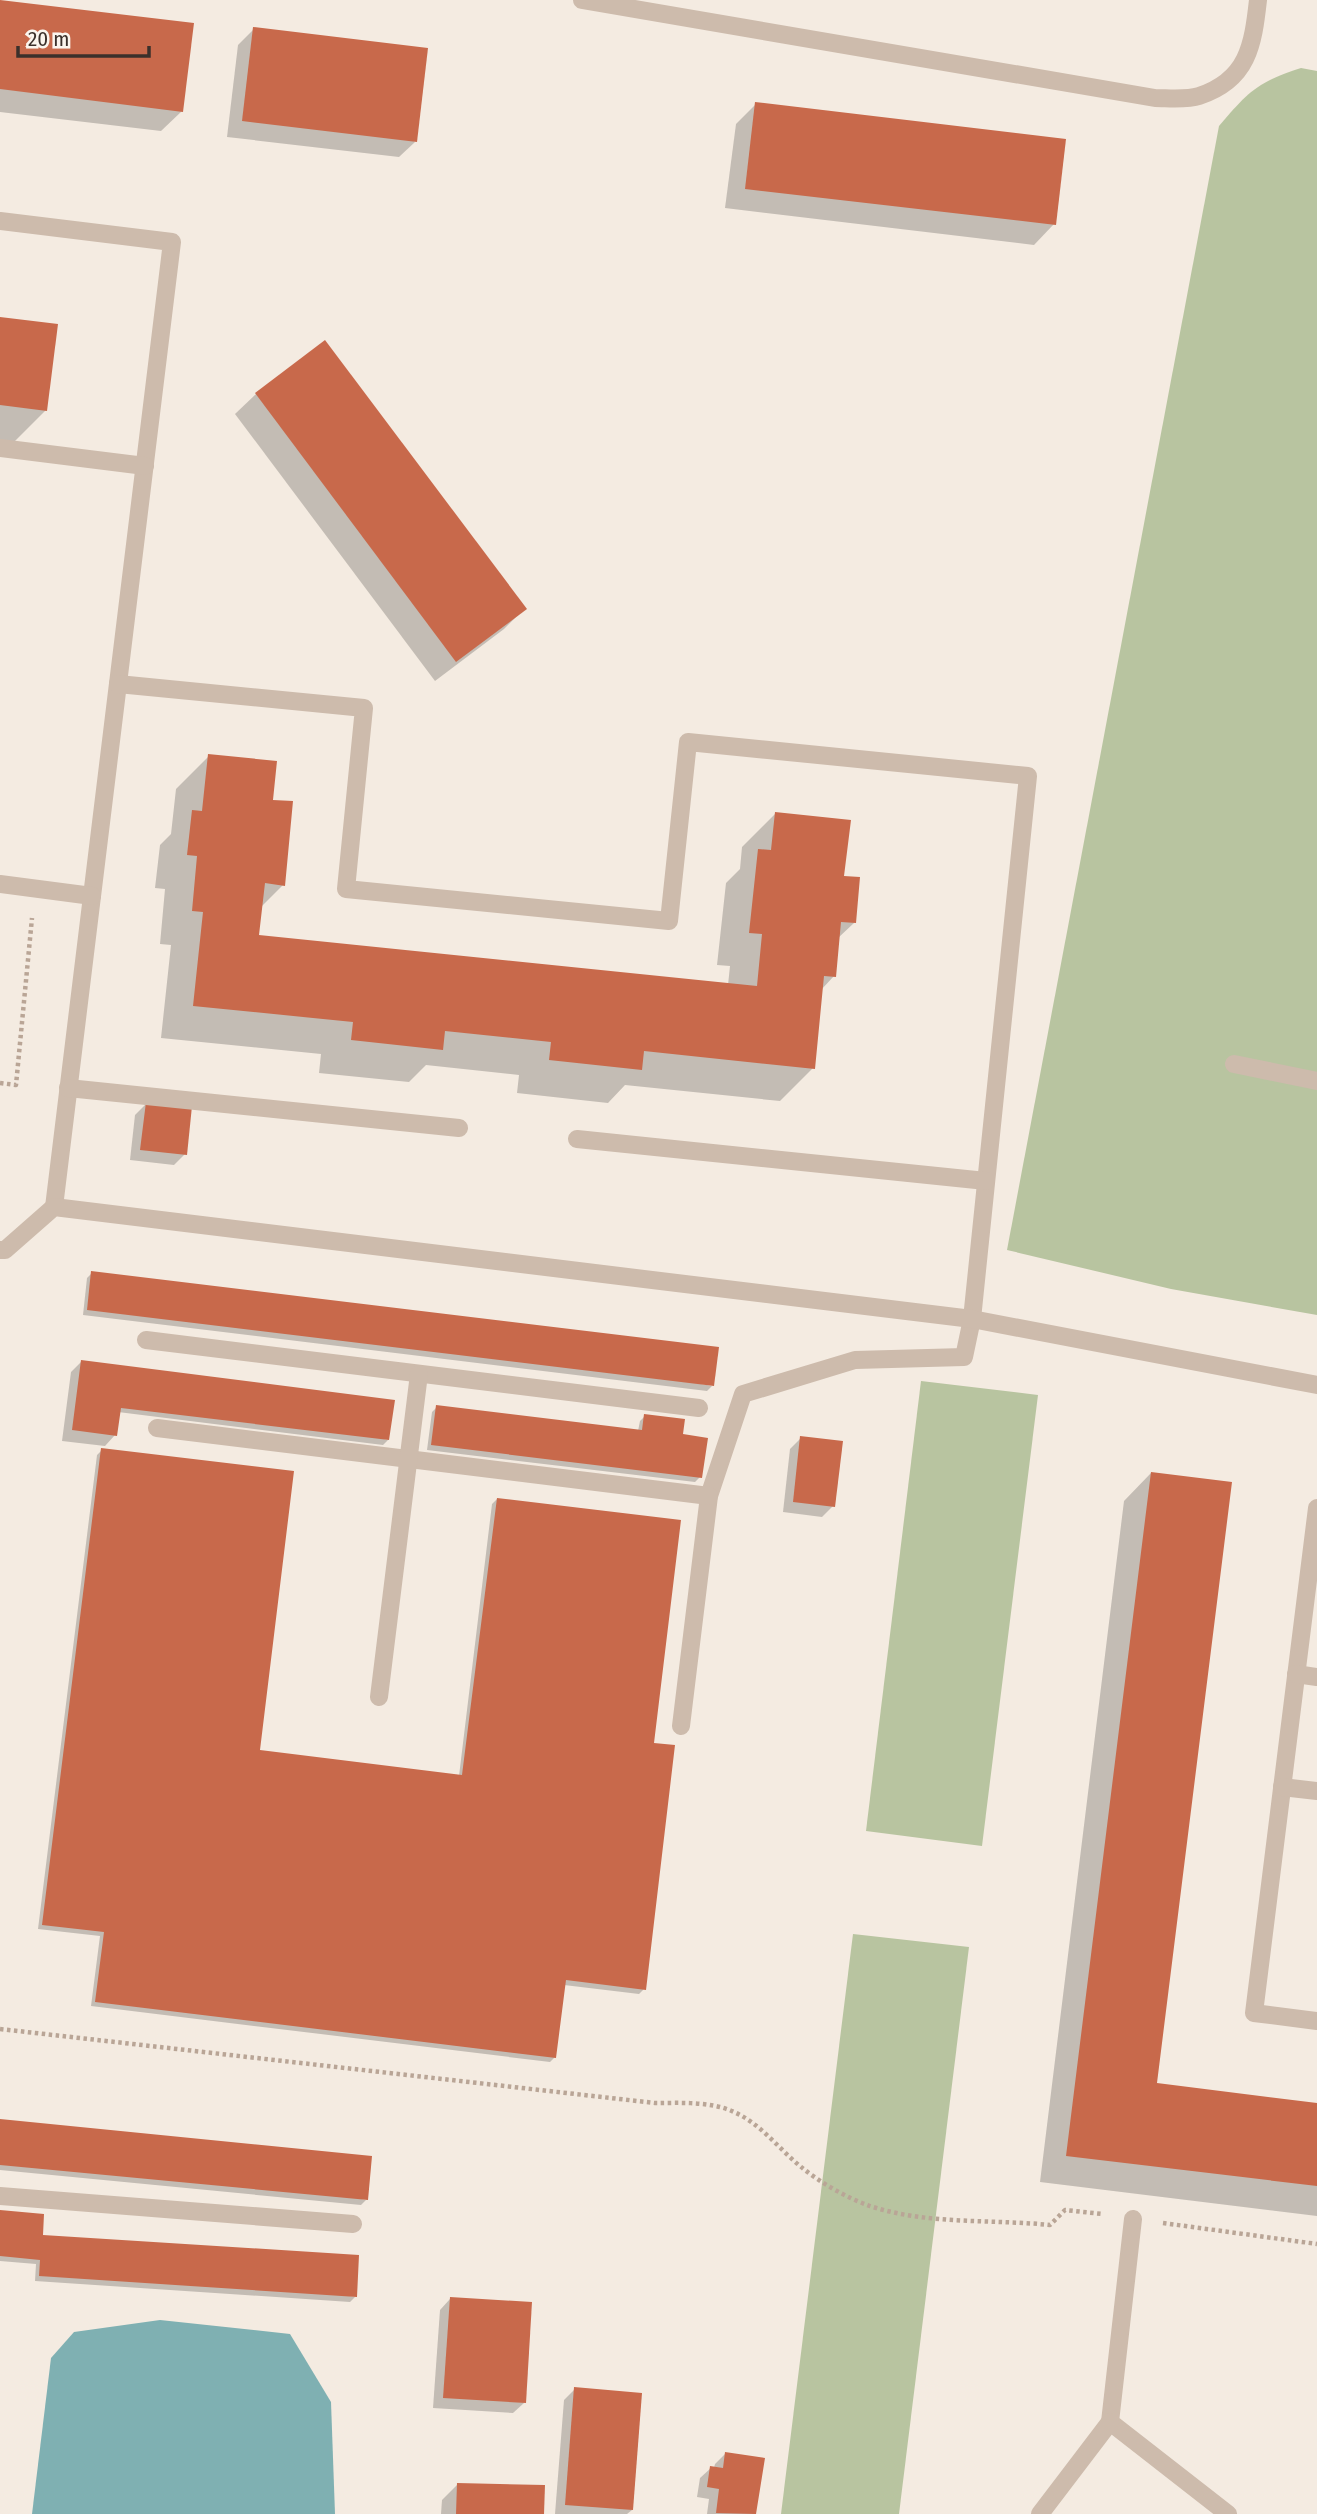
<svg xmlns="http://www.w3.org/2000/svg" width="1317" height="2514" viewBox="0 0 1317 2514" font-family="'Fira Sans Condensed',sans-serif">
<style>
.green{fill:#b8c4a0}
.water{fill:#7fb0b2}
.shadow{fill:#0003}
.building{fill:#c8694b}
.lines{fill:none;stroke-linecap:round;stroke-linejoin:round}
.path{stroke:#b9a596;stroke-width:4.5;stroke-dasharray:3.5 3.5;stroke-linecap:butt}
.minor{stroke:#cdbbac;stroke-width:18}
</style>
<rect width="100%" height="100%" fill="#f4ebe1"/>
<g class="green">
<path d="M 1301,68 L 1317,71 L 1317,1315 L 1171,1289 L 1007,1250 L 1219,126 C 1248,92 1257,82 1301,68 Z"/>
<path d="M 921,1381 L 1038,1395 L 982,1846 L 866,1831 Z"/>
<path d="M 853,1934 L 969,1947 L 899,2514 L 781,2514 Z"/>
</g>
<path class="water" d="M 160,2320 L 290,2334 L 331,2402 L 335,2514 L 32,2514 L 51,2358 L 74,2332 Z"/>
<g class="shadow">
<path d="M 0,2 L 182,111 L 161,131 L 0,112 Z"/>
<path d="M 254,29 L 415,142 L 399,157 L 227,137 L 238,45 Z"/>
<path d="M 756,104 L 1054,224 L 1034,245 L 725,208 L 736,124 Z"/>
<path d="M 0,319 L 46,410 L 13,443 L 0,441 Z"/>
<path d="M 325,342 L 524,609 L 504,629 L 435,681 L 235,414 L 256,394 Z"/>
<path d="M 209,756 L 271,801 L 283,885 L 261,907 L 257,937 L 728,985 L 730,966 L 717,965 L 726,883 L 740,869 L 742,847 L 775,814 L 843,878 L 854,923 L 838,938 L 834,976 L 821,990 L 813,1068 L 780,1101 L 625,1085 L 608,1103 L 517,1093 L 519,1075 L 426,1065 L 409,1082 L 319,1073 L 321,1054 L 161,1038 L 171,945 L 160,944 L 165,889 L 155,888 L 160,845 L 171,834 L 176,789 Z"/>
<path d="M 146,1104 L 185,1154 L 174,1165 L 130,1160 L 135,1115 Z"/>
<path d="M 92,1273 L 712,1386 L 707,1391 L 83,1315 L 87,1278 Z"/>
<path d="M 81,1362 L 388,1440 L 383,1445 L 118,1412 L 115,1435 L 105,1446 L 62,1441 L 71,1372 Z"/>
<path d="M 437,1407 L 638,1431 L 640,1421 L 645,1416 L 682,1436 L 700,1477 L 695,1482 L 427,1450 L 432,1412 Z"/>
<path d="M 801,1438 L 833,1506 L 822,1517 L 783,1512 L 790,1449 Z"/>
<path d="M 102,1450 L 258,1752 L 459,1776 L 492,1504 L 497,1499 L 652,1745 L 644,1989 L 639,1994 L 564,1985 L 555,2057 L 550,2062 L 91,2006 L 100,1936 L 38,1929 L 97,1455 Z"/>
<path d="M 1151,1473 L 1155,2085 L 1317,2104 L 1317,2216 L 1040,2182 L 1124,1501 Z"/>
<path d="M 0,2121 L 366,2200 L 361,2205 L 0,2170 Z"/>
<path d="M 0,2212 L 41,2237 L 355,2297 L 350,2302 L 35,2281 L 36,2264 L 0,2261 Z"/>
<path d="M 450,2299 L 524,2403 L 513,2413 L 433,2408 L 440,2310 Z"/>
<path d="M 575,2389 L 632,2510 L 627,2514 L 555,2514 L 564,2400 Z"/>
<path d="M 725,2454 L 763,2459 L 755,2514 L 707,2514 L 709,2499 L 697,2497 L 700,2478 L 711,2468 L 714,2468 L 715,2464 Z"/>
<path d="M 458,2484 L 542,2514 L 441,2514 L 442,2500 Z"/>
</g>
<g class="building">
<path d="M 0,0 L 194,23 L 183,112 L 0,89 Z"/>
<path d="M 253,27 L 428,48 L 417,142 L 242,121 Z"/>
<path d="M 755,102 L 1066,139 L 1056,225 L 745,189 Z"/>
<path d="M 0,317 L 58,324 L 47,411 L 0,405 Z"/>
<path d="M 325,340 L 527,609 L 456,662 L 255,393 Z"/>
<path d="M 208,754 L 277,761 L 273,800 L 293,801 L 285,886 L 265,883 L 259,935 L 757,986 L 762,934 L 749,933 L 758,849 L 771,850 L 775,812 L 851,820 L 844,876 L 860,877 L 856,923 L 841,922 L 836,977 L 824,976 L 815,1069 L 644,1051 L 642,1070 L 549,1060 L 551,1042 L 445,1031 L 443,1050 L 351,1040 L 353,1022 L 193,1006 L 203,912 L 192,911 L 197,856 L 187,855 L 192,810 L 202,811 Z"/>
<path d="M 146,1102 L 192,1106 L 187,1155 L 140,1150 Z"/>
<path d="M 91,1271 L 719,1347 L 714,1386 L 87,1310 Z"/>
<path d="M 81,1360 L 395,1400 L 389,1440 L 121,1408 L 117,1436 L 72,1430 Z"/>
<path d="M 436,1405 L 642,1430 L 644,1414 L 685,1419 L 683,1434 L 708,1438 L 702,1478 L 431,1445 Z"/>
<path d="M 800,1436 L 843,1441 L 835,1507 L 793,1502 Z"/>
<path d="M 101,1448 L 294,1471 L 260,1750 L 462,1775 L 497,1498 L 681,1520 L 654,1743 L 675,1745 L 646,1990 L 566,1980 L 556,2058 L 95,2002 L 104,1932 L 42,1925 Z"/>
<path d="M 1151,1472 L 1232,1482 L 1157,2083 L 1317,2103 L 1317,2186 L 1066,2156 Z"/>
<path d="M 0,2119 L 372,2156 L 368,2200 L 0,2165 Z"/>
<path d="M 0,2210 L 44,2214 L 43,2235 L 359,2255 L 357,2297 L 39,2276 L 40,2260 L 0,2256 Z"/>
<path d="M 450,2297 L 532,2302 L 526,2403 L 443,2398 Z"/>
<path d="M 574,2387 L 642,2393 L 633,2510 L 565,2505 Z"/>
<path d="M 725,2452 L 765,2458 L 756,2514 L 716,2513 L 719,2489 L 707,2487 L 710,2466 L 723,2468 Z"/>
<path d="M 457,2483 L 545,2485 L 544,2514 L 456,2514 Z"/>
</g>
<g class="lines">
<g class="path">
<path d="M 0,1083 L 16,1085 L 32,918"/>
<path d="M 0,2029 L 655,2103 C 680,2103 711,2101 734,2112 C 761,2124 778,2148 800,2166 C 819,2182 847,2198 870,2206 C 927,2225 991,2219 1050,2225 L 1065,2210 L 1102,2214"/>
<path d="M 1163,2223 L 1317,2244"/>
</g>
<g class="minor">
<path d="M 582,0 L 1155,98 C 1168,98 1187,100 1199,96 C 1248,80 1253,45 1258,0"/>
<path d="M 0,221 L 172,242 L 54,1207"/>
<path d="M 0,448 L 145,466"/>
<path d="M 118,684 L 364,708 L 346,889 L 669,921 L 688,742 L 1028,776 L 972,1319 L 964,1357 L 855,1360 L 743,1394 L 709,1496 L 681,1726"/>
<path d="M 0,884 L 92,896"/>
<path d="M 1234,1064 L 1317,1081"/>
<path d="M 68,1088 L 459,1128"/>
<path d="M 577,1139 L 986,1181"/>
<path d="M 0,1250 L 5,1250 L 54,1207 L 972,1319 L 1317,1385"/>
<path d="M 146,1340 L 699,1408"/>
<path d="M 157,1428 L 709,1496"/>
<path d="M 1317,1508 L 1254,2013 L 1317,2021"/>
<path d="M 1296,1674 L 1317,1677"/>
<path d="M 379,1697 L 419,1374"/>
<path d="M 1282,1787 L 1317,1791"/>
<path d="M 0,2196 L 353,2224"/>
<path d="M 1133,2219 L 1110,2422 L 1228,2514"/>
<path d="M 1040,2514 L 1110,2422"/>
</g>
</g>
<path d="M18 46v10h131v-10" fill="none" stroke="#3b302b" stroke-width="3.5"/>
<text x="28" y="46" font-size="21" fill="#3b302b" stroke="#fbf5ee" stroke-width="5" paint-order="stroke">20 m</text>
</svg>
